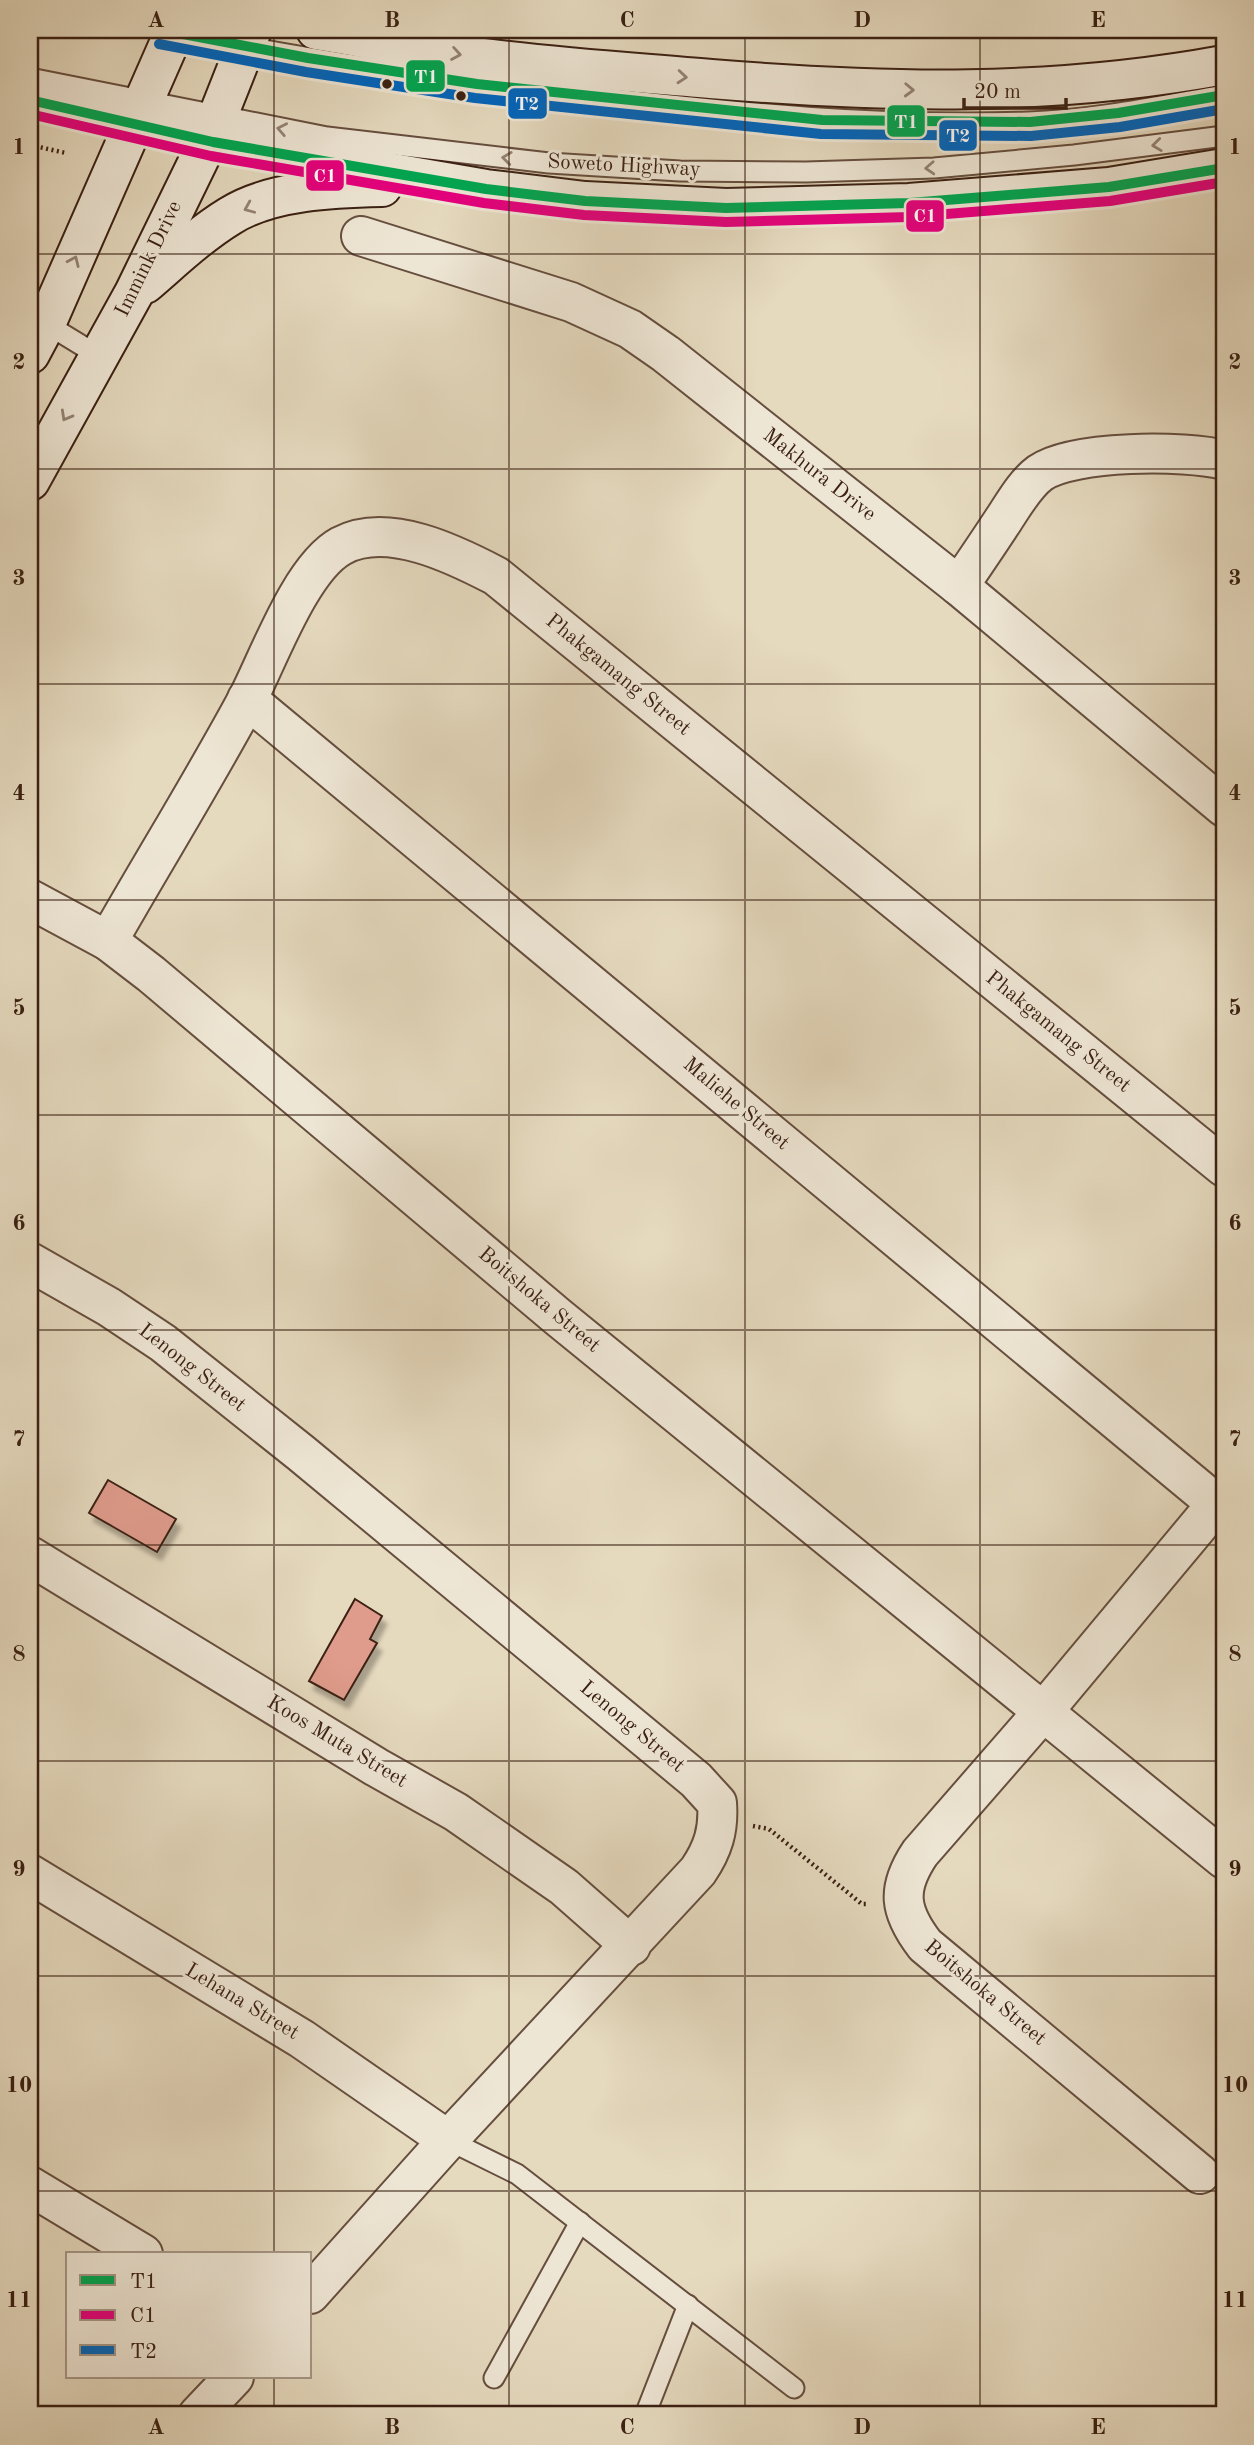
<svg xmlns="http://www.w3.org/2000/svg" width="1254" height="2445" viewBox="0 0 1254 2445" font-family="'Old Standard TT',serif">
<style>
.building{fill:#df9b8b;stroke:#3b2013;stroke-width:2;filter:url(#shadow)}
.lines{fill:none;stroke-linecap:round;stroke-linejoin:round}
.service-casing{stroke:#664e3e;stroke-width:23}
.minor-casing{stroke:#664e3e;stroke-width:42}
.secondary-casing{stroke:#3b2013;stroke-width:42}
.path{stroke:#3b2013;stroke-width:4.5;stroke-dasharray:2 3.5;stroke-linecap:butt}
.service{stroke:#eee6d5;stroke-width:19}
.minor{stroke:#eee6d5;stroke-width:38}
.secondary{stroke:#eee6d5;stroke-width:38}
.bus-1-casing{stroke:#eee6d5;stroke-width:16}
.bus-2-casing{stroke:#eee6d5;stroke-width:16}
.bus-3-casing{stroke:#eee6d5;stroke-width:16}
.bus-1{stroke:#00a651;stroke-width:10}
.bus-2{stroke:#e5007d;stroke-width:10}
.bus-3{stroke:#0065bd;stroke-width:10}
.oneway{stroke:#948374}
.grid{fill:none;stroke:#3b2013;stroke-width:2;stroke-opacity:0.55}
.bus-dot{fill:#3b2013;stroke:#eee6d5;stroke-width:2.5}
.labels{text-anchor:middle;dominant-baseline:central;stroke-width:6;stroke-linejoin:round;paint-order:stroke}
.street-label{font-size:21px;fill:#3b2013;stroke:#eee6d5}
.line-badge{stroke:#eee6d5;stroke-width:2.5}
.badge-label{font-size:19px;text-anchor:middle;font-weight:bold;fill:#fff}
.neatline{fill:none;stroke:#3b2013;stroke-width:2.5}
.grid-label{font-size:23px;text-anchor:middle;font-weight:bold;fill:#3b2013}
</style>
<defs>
<filter id="shadow"><feDropShadow dx="4.5" dy="8" stdDeviation="2" flood-color="#0004"/></filter>
</defs>
<rect width="100%" height="100%" fill="#e5d9be"/>
<filter id="stains"><feTurbulence type="fractalNoise" baseFrequency=".00286" numOctaves="4"/><feColorMatrix values="0 0 0 0 .2 0 0 0 0 .09 0 0 0 0 .02 0 0 0 .5 -.17"/></filter>
<radialGradient id="worn" r=".72"><stop offset=".6" stop-color="#630" stop-opacity="0"/><stop offset="1" stop-color="#630" stop-opacity=".3"/></radialGradient>
<g class="building">
<path d="M 108,1480 L 176,1519 L 157,1552 L 89,1513 Z"/>
<path d="M 355,1599 L 382,1616 L 370,1639 L 377,1643 L 344,1700 L 309,1681 Z"/>
</g>
<g class="lines">
<defs>
<g id="service">
<path d="M 167,31 C 308,61 452,81 595,97 C 739,113 883,127 1028,122 C 1094,120 1160,106 1224,95"/>
<path d="M 30,78 L 327,137 L 549,163 L 680,171 L 806,172 L 934,168 L 1074,155 L 1224,136"/>
<path d="M 40,320 L 99,356"/>
<path d="M 448,2140 L 517,2174 L 794,2388"/>
<path d="M 494,2378 L 580,2222"/>
<path d="M 645,2415 L 688,2305"/>
</g>
<g id="minor">
<path d="M 361,236 L 571,302 L 630,329 L 666,354 L 959,586 L 1224,807"/>
<path d="M 959,586 C 974,564 989,542 1004,519 C 1014,504 1025,484 1040,473 C 1073,450 1185,450 1224,460"/>
<path d="M 247,699 L 1224,1510"/>
<path d="M 30,899 L 108,941 L 151,974 L 558,1317 L 1224,1859"/>
<path d="M 108,941 C 154,860 204,780 248,698 C 269,657 301,568 341,546 C 387,521 454,554 496,576 L 1224,1167"/>
<path d="M 30,1262 L 109,1307 L 163,1343 L 301,1453 L 696,1780 L 717,1803 C 719,1830 713,1849 698,1871 L 448,2140 L 310,2294"/>
<path d="M 30,1556 L 376,1767 L 456,1812 L 564,1887 L 631,1946"/>
<path d="M 30,1874 L 302,2039 L 448,2140"/>
<path d="M 1200,2174 L 925,1945 C 899,1911 896,1889 920,1853 L 1042,1713 L 1224,1495"/>
<path d="M 30,2186 L 143,2254"/>
<path d="M 198,2415 L 234,2377"/>
</g>
<g id="secondary">
<path d="M 316,30 C 367,38 417,49 468,56 C 549,67 630,72 711,79 C 887,93 1050,97 1224,65"/>
<path d="M 30,100 L 213,142 L 486,189 L 585,201 L 726,208 L 909,203 L 1109,187 L 1224,168"/>
<path d="M 145,284 C 172,261 199,235 230,216 C 271,190 335,188 382,187"/>
<path d="M 30,354 L 46,324 L 175,30"/>
<path d="M 30,481 L 134,293 L 208,141 L 252,30"/>
</g>
</defs>
<use href="#service" class="service-casing"/>
<use href="#minor" class="minor-casing"/>
<use href="#secondary" class="secondary-casing"/>
<g class="path">
<path d="M 30,145 L 66,153"/>
<path d="M 753,1826 L 769,1829 L 862,1904 L 868,1904"/>
</g>
<use href="#service" class="service"/>
<use href="#minor" class="minor"/>
<use href="#secondary" class="secondary"/>
<defs>
<g id="bus-1">
<path d="M 162,30 L 308,58 L 477,84 L 822,120 L 1030,122 L 1118,113 L 1224,95"/>
<path d="M 30,100 L 213,142 L 486,189 L 585,201 L 726,208 L 909,203 L 1109,187 L 1224,168"/>
</g>
<path id="bus-2" d="M 30,114 L 211,156 L 484,203 L 584,215 L 726,222 L 909,217 L 1110,201 L 1224,182"/>
<path id="bus-3" d="M 159,44 L 306,72 L 475,98 L 821,134 L 1031,136 L 1120,127 L 1224,109"/>
</defs>
<use href="#bus-1" class="bus-1-casing"/>
<use href="#bus-2" class="bus-2-casing"/>
<use href="#bus-3" class="bus-3-casing"/>
<use href="#bus-1" class="bus-1"/>
<use href="#bus-2" class="bus-2"/>
<use href="#bus-3" class="bus-3"/>
</g>
<defs><path id="oneway-chevron" d="M-2-3.5L2.5 0L-2 3.5" fill="none" stroke-width="1.6" stroke-linecap="round" stroke-linejoin="round" transform="scale(1.75)"/></defs>
<g class="oneway">
<use href="#oneway-chevron" transform="translate(456 54) rotate(10)"/>
<use href="#oneway-chevron" transform="translate(682 77) rotate(5)"/>
<use href="#oneway-chevron" transform="translate(909 90) rotate(2)"/>
<use href="#oneway-chevron" transform="translate(282 129) rotate(-169)"/>
<use href="#oneway-chevron" transform="translate(1157 145) rotate(173)"/>
<use href="#oneway-chevron" transform="translate(507 158) rotate(-173)"/>
<use href="#oneway-chevron" transform="translate(930 168) rotate(177)"/>
<use href="#oneway-chevron" transform="translate(249 208) rotate(157)"/>
<use href="#oneway-chevron" transform="translate(74 261) rotate(-66)"/>
<use href="#oneway-chevron" transform="translate(66 416) rotate(119)"/>
</g>
<path class="grid" d="M 274,30 L 274,2254M 509,30 L 509,2415M 745,30 L 745,2415M 980,30 L 980,2415M 30,254 L 1224,254M 30,469 L 1224,469M 30,684 L 1224,684M 30,900 L 1224,900M 30,1115 L 1224,1115M 30,1330 L 1224,1330M 30,1545 L 1224,1545M 30,1761 L 1224,1761M 30,1976 L 1224,1976M 30,2191 L 1224,2191M 274,2377 L 274,2415"/>
<g class="bus-dot">
<circle cx="387" cy="84" r="6"/>
<circle cx="461" cy="96" r="6"/>
</g>
<g class="labels">
<g class="street-label">
<text transform="translate(624 166) rotate(3)">Soweto Highway</text>
<text transform="translate(149 259) rotate(-64)">Immink Drive</text>
<text transform="translate(819 475) rotate(38)">Makhura Drive</text>
<text transform="translate(618 675) rotate(39)">Phakgamang Street</text>
<text transform="translate(1058 1032) rotate(39)">Phakgamang Street</text>
<text transform="translate(736 1104) rotate(40)">Maliehe Street</text>
<text transform="translate(539 1300) rotate(40)">Boitshoka Street</text>
<text transform="translate(192 1368) rotate(38)">Lenong Street</text>
<text transform="translate(632 1727) rotate(40)">Lenong Street</text>
<text transform="translate(337 1742) rotate(31)">Koos Muta Street</text>
<text transform="translate(985 1993) rotate(40)">Boitshoka Street</text>
<text transform="translate(242 2002) rotate(31)">Lehana Street</text>
</g>
</g>
<g class="line-badge">
<rect x="405" y="59" width="41" height="34" rx="7" fill="#00a651"/>
<rect x="507" y="87" width="41" height="33" rx="7" fill="#0065bd"/>
<rect x="886" y="104" width="40" height="34" rx="7" fill="#00a651"/>
<rect x="938" y="119" width="40" height="33" rx="7" fill="#0065bd"/>
<rect x="305" y="159" width="40" height="33" rx="7" fill="#e5007d"/>
<rect x="905" y="199" width="40" height="34" rx="7" fill="#e5007d"/>
</g>
<g class="badge-label">
<text x="426" y="83">T1</text>
<text x="527" y="110">T2</text>
<text x="906" y="128">T1</text>
<text x="958" y="142">T2</text>
<text x="325" y="182">C1</text>
<text x="925" y="222">C1</text>
</g>
<rect width="1254" height="2445" fill="none" stroke="#e5d9be" stroke-width="77"/>
<rect x="66" y="2252" width="245" height="126" fill="#eee6d5" stroke="#a69787" stroke-width="2"/>
<rect x="80" y="2275" width="35" height="10" fill="#00a651" stroke="#a69787" stroke-width="2"/>
<text x="130" y="2288" font-size="21" fill="#3b2013">T1</text>
<rect x="80" y="2310" width="35" height="10" fill="#e5007d" stroke="#a69787" stroke-width="2"/>
<text x="130" y="2322" font-size="21" fill="#3b2013">C1</text>
<rect x="80" y="2345" width="35" height="10" fill="#0065bd" stroke="#a69787" stroke-width="2"/>
<text x="130" y="2358" font-size="21" fill="#3b2013">T2</text>
<path d="M964 98v10h102v-10" fill="none" stroke="#3b2013" stroke-width="3.5"/>
<text x="974" y="98" font-size="21" fill="#3b2013" stroke="#eee6d5" stroke-width="5" paint-order="stroke">20 m</text>
<rect x="38" y="38" width="1178" height="2368" class="neatline"/>
<g class="grid-label">
<text x="156" y="27">A</text>
<text x="392" y="27">B</text>
<text x="627" y="27">C</text>
<text x="862" y="27">D</text>
<text x="1098" y="27">E</text>
<text x="19" y="154">1</text>
<text x="1235" y="154">1</text>
<text x="19" y="369">2</text>
<text x="1235" y="369">2</text>
<text x="19" y="585">3</text>
<text x="1235" y="585">3</text>
<text x="19" y="800">4</text>
<text x="1235" y="800">4</text>
<text x="19" y="1015">5</text>
<text x="1235" y="1015">5</text>
<text x="19" y="1230">6</text>
<text x="1235" y="1230">6</text>
<text x="19" y="1446">7</text>
<text x="1235" y="1446">7</text>
<text x="19" y="1661">8</text>
<text x="1235" y="1661">8</text>
<text x="19" y="1876">9</text>
<text x="1235" y="1876">9</text>
<text x="19" y="2092">10</text>
<text x="1235" y="2092">10</text>
<text x="19" y="2307">11</text>
<text x="1235" y="2307">11</text>
<text x="156" y="2434">A</text>
<text x="392" y="2434">B</text>
<text x="627" y="2434">C</text>
<text x="862" y="2434">D</text>
<text x="1098" y="2434">E</text>
</g>
<rect width="100%" height="100%" filter="url(#stains)"/>
<rect width="100%" height="100%" fill="url(#worn)"/>
</svg>
